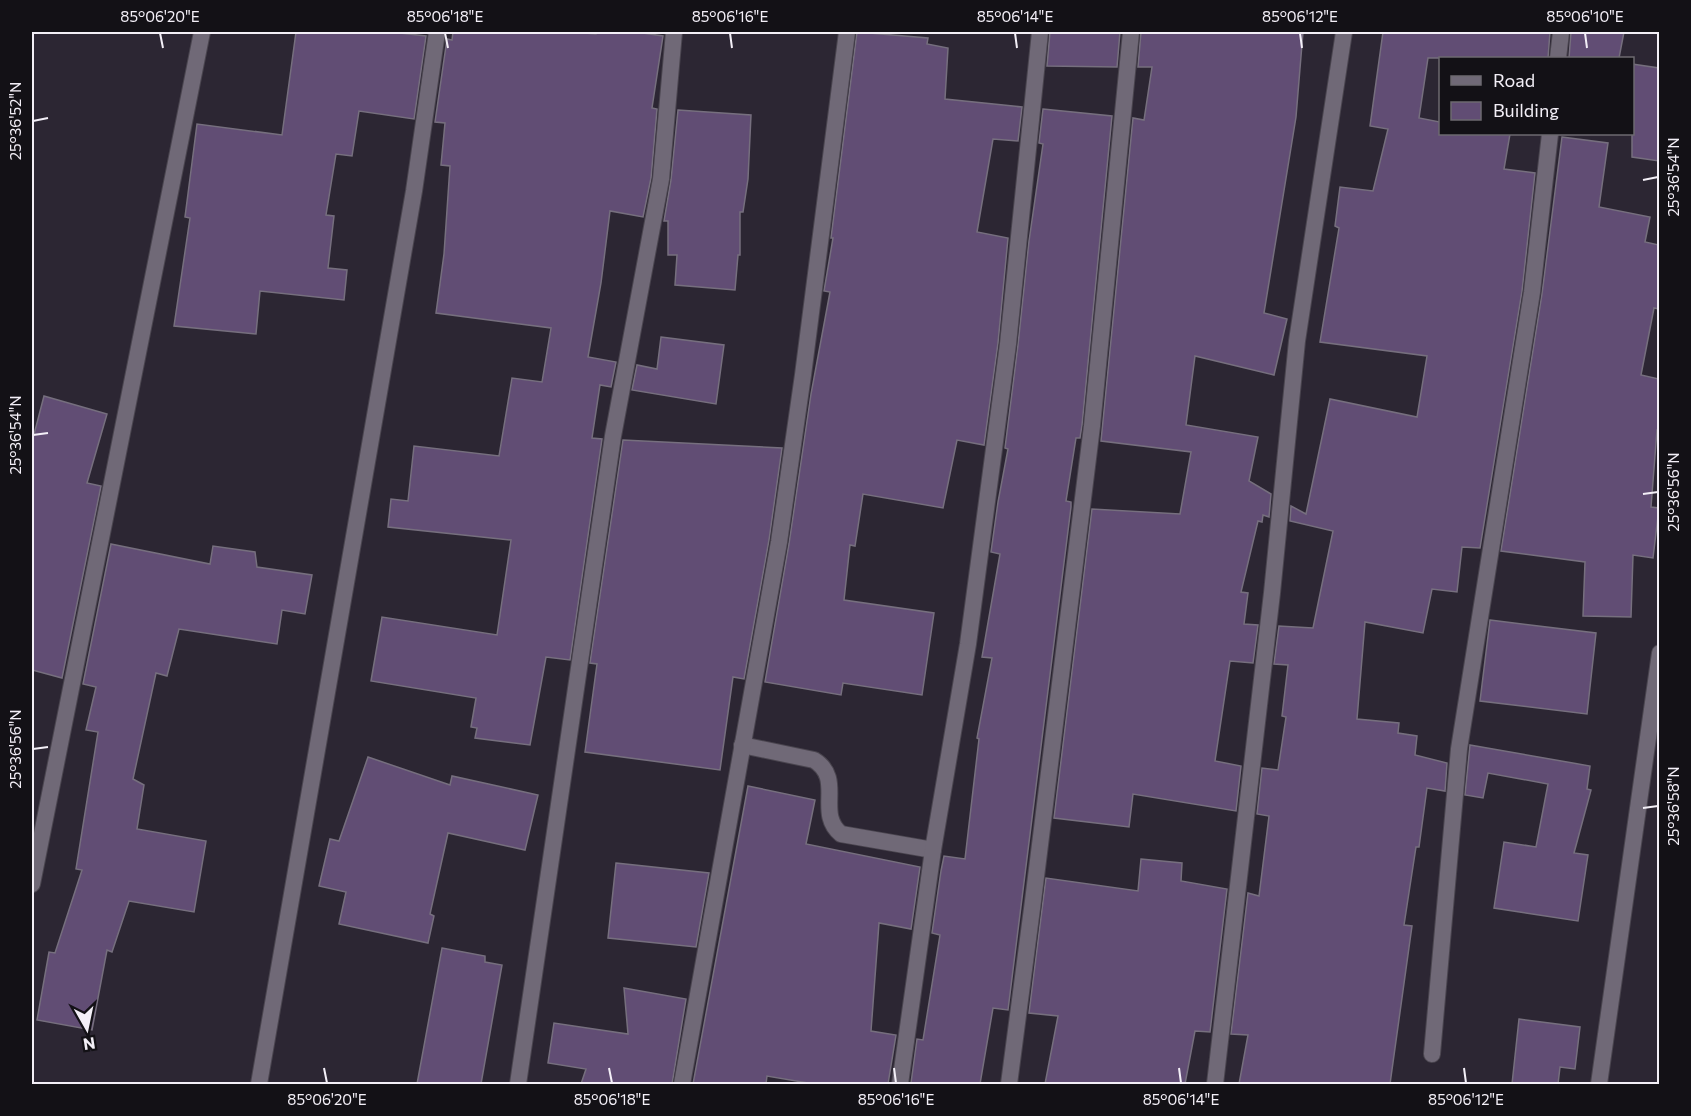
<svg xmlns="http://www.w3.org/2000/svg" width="1691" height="1116" viewBox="0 0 1691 1116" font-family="Commissioner,sans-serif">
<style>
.building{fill:#614d74;stroke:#766f7e;stroke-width:1.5}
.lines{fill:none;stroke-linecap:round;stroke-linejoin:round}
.minor-casing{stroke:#4a454f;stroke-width:18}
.minor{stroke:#706977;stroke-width:16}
.ticks{fill:none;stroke:#f3eff7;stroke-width:2}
.neatline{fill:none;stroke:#f3eff7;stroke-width:2}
.ticks-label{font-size:15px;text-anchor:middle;fill:#f3eff7}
</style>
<rect width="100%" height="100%" fill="#2c2633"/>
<g class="building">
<path d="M 296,32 L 391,32 L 426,36 L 414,119 L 359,111 L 352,156 L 336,154 L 326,215 L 334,216 L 328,268 L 347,270 L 344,300 L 260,291 L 256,334 L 174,326 L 190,218 L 185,217 L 197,124 L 282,135 Z"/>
<path d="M 453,32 L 572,32 L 596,34 L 597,32 L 636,32 L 663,36 L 652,108 L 657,109 L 651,178 L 643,217 L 610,211 L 601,283 L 588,357 L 616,362 L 611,387 L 600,385 L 592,438 L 602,439 L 570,660 L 546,657 L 530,745 L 475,738 L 477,728 L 471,727 L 476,698 L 371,681 L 382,617 L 497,635 L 511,540 L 388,527 L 391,499 L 408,501 L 414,446 L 499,456 L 512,378 L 542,382 L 551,328 L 436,313 L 444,254 L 450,166 L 441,165 L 445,123 L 435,122 L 447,39 L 452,40 Z"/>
<path d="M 857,32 L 928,38 L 927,44 L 948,48 L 945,99 L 1022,107 L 1018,141 L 993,139 L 977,232 L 1008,238 L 998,343 L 984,445 L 957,440 L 943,508 L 863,494 L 855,546 L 850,545 L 844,600 L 934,613 L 922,695 L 843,683 L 841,695 L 765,682 L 789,544 L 811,394 L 830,292 L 824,291 L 833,238 L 831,238 Z"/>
<path d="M 1050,32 L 1120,32 L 1117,67 L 1047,66 Z"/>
<path d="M 1141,32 L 1303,32 L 1296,117 L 1264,313 L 1287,319 L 1274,375 L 1195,356 L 1186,425 L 1258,437 L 1249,481 L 1271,494 L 1269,517 L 1263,515 L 1262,522 L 1258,521 L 1241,592 L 1248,593 L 1244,624 L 1258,625 L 1253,663 L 1230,661 L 1215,761 L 1241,766 L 1236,811 L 1133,794 L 1129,827 L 1054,818 L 1092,509 L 1180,514 L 1191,452 L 1101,441 L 1133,118 L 1144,120 L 1152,67 L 1138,67 Z"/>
<path d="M 1383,32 L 1550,32 L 1548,58 L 1428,58 L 1419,118 L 1440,122 L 1440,134 L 1510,134 L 1504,169 L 1535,173 L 1522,291 L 1480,548 L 1462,547 L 1457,592 L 1432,589 L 1423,633 L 1365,622 L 1357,719 L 1399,723 L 1398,733 L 1417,736 L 1415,755 L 1447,763 L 1445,791 L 1427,788 L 1419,847 L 1416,847 L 1404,925 L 1412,926 L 1390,1084 L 1239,1084 L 1248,1035 L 1231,1034 L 1248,893 L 1259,896 L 1269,816 L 1257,814 L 1262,768 L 1278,770 L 1286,717 L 1282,716 L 1288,665 L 1274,664 L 1279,626 L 1313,628 L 1333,531 L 1290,521 L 1291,506 L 1306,514 L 1330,399 L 1417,417 L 1427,356 L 1320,342 L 1339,228 L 1335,226 L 1340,187 L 1373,191 L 1388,129 L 1370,126 Z"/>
<path d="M 1571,32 L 1624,32 L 1619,58 L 1569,58 Z"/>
<path d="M 1632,64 L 1659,68 L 1659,161 L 1632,157 Z"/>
<path d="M 1043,109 L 1112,116 L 1082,425 L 1080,438 L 1076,438 L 1066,501 L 1071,502 L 1071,507 L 1008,1010 L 993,1008 L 980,1084 L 923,1084 L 911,1083 L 917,1039 L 923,1040 L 940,935 L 932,933 L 941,871 L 944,856 L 965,859 L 979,739 L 977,738 L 992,658 L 982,657 L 1000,554 L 991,552 L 998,502 L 1008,449 L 1005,448 L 1018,345 L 1029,241 L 1043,144 L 1039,143 Z"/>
<path d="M 678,110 L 751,115 L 748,179 L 743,212 L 740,212 L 740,255 L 738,255 L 735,290 L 675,285 L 677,255 L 668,255 L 668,221 L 664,221 L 671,180 Z"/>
<path d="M 1562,137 L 1608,143 L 1599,207 L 1650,217 L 1645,242 L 1659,245 L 1659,309 L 1654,308 L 1641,375 L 1659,379 L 1659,430 L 1657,430 L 1651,507 L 1659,508 L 1653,558 L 1633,555 L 1631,617 L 1583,616 L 1585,562 L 1501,551 L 1542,294 Z"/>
<path d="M 661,337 L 724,345 L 716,404 L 632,390 L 637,365 L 657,369 Z"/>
<path d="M 44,396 L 107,414 L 87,483 L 101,486 L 62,678 L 32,670 L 32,442 Z"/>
<path d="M 623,440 L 782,448 L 769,540 L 744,679 L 733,677 L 720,770 L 585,752 L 597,664 L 590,663 Z"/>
<path d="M 111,544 L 210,564 L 213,546 L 255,552 L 257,567 L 312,575 L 305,614 L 282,610 L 277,644 L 179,629 L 167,676 L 156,673 L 133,779 L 144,785 L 137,829 L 206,841 L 194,912 L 129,901 L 112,952 L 107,950 L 92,1030 L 37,1020 L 49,952 L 55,953 L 82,870 L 76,869 L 98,732 L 86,730 L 96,687 L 83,684 Z"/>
<path d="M 1490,620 L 1596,633 L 1587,714 L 1480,701 Z"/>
<path d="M 1470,745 L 1590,766 L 1587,789 L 1591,790 L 1574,853 L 1588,855 L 1578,921 L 1494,908 L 1504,842 L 1536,847 L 1548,784 L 1488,773 L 1483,798 L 1465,795 Z"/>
<path d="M 368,757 L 450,785 L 452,776 L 538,795 L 525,850 L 448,833 L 430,914 L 434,916 L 428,943 L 339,924 L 346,892 L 319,886 L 330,839 L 339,841 Z"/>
<path d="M 748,786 L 815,800 L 806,844 L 920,867 L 911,929 L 879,923 L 871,1031 L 896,1035 L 888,1084 L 814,1084 L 767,1076 L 766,1084 L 693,1084 Z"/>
<path d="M 1141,859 L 1182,863 L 1181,881 L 1227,889 L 1210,1032 L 1195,1031 L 1185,1084 L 1045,1084 L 1058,1016 L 1029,1013 L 1046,878 L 1138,891 Z"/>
<path d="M 616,863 L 709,873 L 696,947 L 608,938 Z"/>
<path d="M 442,948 L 485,956 L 485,962 L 502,965 L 481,1084 L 417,1084 Z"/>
<path d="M 624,988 L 686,999 L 672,1084 L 581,1084 L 586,1069 L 548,1063 L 554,1023 L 628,1034 Z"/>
<path d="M 1519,1019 L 1580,1027 L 1575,1069 L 1560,1067 L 1558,1084 L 1512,1084 Z"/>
</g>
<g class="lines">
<defs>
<g id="minor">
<path d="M 1558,58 L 1561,32"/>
<path d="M 742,745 L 814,760 C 845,779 815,813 841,834 L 933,850"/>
<path d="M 32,884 L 202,32"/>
<path d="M 1432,1054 L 1459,749 L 1532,292 L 1550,134"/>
<path d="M 259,1084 L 414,191 L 437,32"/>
<path d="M 518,1084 L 613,436 L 661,179 L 674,32"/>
<path d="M 682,1084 L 779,542 L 803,375 L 847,32"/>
<path d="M 900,1084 L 933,850 L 968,644 L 1008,344 L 1040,32"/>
<path d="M 1009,1084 L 1033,901 L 1092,426 L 1131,32"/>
<path d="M 1215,1084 L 1272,593 L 1297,341 L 1344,32"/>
<path d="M 1599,1084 L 1660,653"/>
</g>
</defs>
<use href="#minor" class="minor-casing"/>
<use href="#minor" class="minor"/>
</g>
<path class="ticks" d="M 160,33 L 163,48M 445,33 L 448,48M 730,33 L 732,48M 1015,33 L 1017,48M 1300,33 L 1302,48M 1585,33 L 1587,48M 33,121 L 48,118M 1643,180 L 1658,177M 33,435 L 48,433M 1643,494 L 1658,492M 33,749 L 48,747M 1643,808 L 1658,806M 324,1068 L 327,1083M 609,1068 L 612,1083M 894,1068 L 896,1083M 1179,1068 L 1181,1083M 1464,1068 L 1466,1083"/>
<rect width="1691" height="1116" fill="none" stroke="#131116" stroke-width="66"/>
<rect x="1439" y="57" width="195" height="78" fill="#131116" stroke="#6d6a70" stroke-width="1.5"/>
<rect x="1451" y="76" width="30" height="9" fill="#706977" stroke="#6d6a70" stroke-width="1.5"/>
<text x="1493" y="87" font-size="18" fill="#f3eff7">Road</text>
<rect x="1451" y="102" width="30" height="18" fill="#614d74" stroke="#6d6a70" stroke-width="1.5"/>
<text x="1493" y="117" font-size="18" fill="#f3eff7">Building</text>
<g transform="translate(87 1029) rotate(171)" stroke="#131116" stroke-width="4.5" paint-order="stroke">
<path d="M0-4.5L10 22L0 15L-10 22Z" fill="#f3eff7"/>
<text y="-9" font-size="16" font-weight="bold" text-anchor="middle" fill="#f3eff7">N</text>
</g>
<rect x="33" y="33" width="1625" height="1050" class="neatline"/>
<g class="ticks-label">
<text x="160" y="22">85°06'20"E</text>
<text x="445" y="22">85°06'18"E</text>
<text x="730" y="22">85°06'16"E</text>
<text x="1015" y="22">85°06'14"E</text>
<text x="1300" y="22">85°06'12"E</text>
<text x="1585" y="22">85°06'10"E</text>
<text transform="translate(16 121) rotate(-90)" y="5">25°36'52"N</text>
<text transform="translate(1674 177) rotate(-90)" y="5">25°36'54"N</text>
<text transform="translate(16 435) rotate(-90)" y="5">25°36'54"N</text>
<text transform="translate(1674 492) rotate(-90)" y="5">25°36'56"N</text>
<text transform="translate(16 749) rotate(-90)" y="5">25°36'56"N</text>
<text transform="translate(1674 806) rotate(-90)" y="5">25°36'58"N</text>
<text x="327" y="1105">85°06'20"E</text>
<text x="612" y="1105">85°06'18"E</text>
<text x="896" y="1105">85°06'16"E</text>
<text x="1181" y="1105">85°06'14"E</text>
<text x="1466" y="1105">85°06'12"E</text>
</g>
</svg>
